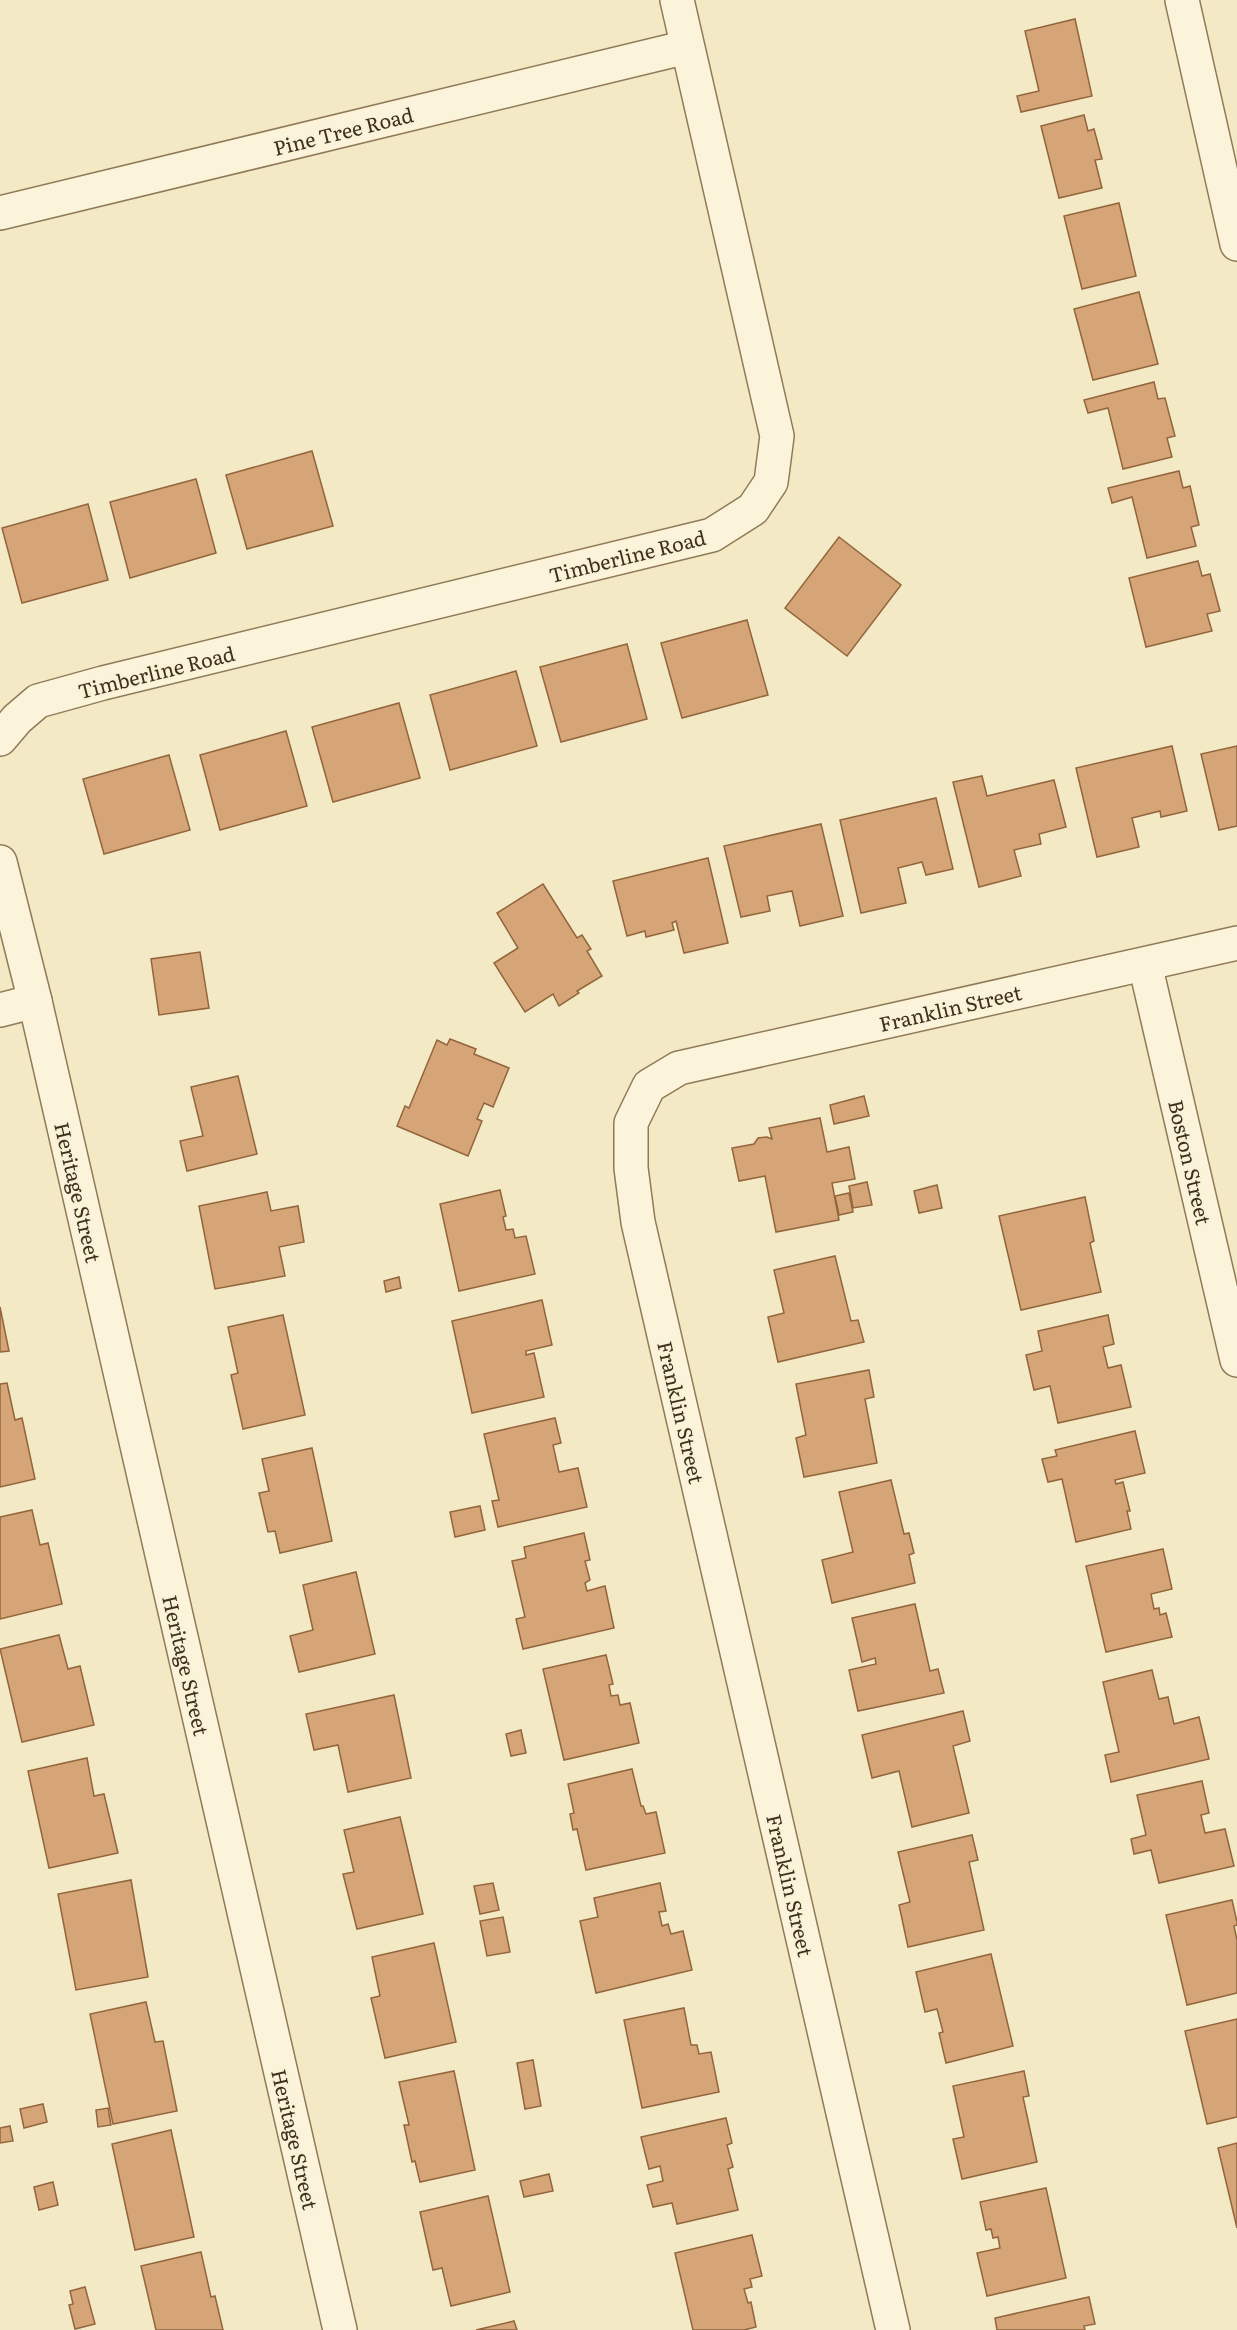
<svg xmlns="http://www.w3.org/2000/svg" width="1237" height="2330" viewBox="0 0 1237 2330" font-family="Literata,serif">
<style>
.building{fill:#d5a577;stroke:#92653c;stroke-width:1.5}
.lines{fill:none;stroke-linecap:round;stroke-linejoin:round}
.street-casing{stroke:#907a58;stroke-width:36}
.street{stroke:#fcf4da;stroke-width:33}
.labels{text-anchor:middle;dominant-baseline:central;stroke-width:4.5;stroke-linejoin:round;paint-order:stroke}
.street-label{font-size:20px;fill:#3f301e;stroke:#f9f2d6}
</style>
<rect width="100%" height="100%" fill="#f3e9c5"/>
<g class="building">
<path d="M 1075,19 L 1092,96 L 1021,112 L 1017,96 L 1039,91 L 1025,31 Z"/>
<path d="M 1084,115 L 1088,131 L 1094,129 L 1102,159 L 1095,160 L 1102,188 L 1059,198 L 1041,126 Z"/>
<path d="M 1119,203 L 1136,276 L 1082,289 L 1064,216 Z"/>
<path d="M 1139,292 L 1158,364 L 1093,380 L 1074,309 Z"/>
<path d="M 1154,382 L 1158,399 L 1165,398 L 1175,436 L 1167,438 L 1172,457 L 1123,469 L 1108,408 L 1088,413 L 1084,400 Z"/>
<path d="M 312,451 L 333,526 L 247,549 L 226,475 Z"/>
<path d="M 1179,471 L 1183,488 L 1190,486 L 1199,525 L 1191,527 L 1196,546 L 1147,558 L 1132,497 L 1112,503 L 1108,488 Z"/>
<path d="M 196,479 L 216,553 L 130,578 L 110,502 Z"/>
<path d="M 88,504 L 108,580 L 22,603 L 2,528 Z"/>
<path d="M 839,537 L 901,585 L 847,656 L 785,608 Z"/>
<path d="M 1198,561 L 1202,576 L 1210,574 L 1220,611 L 1207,614 L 1212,631 L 1146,647 L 1129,578 Z"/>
<path d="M 747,620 L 768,695 L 682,718 L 661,643 Z"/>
<path d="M 627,644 L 647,719 L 561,742 L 540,667 Z"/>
<path d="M 516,671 L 537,746 L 450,770 L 430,695 Z"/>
<path d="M 399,703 L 420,778 L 333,802 L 312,727 Z"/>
<path d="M 286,731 L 307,806 L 220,830 L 200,755 Z"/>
<path d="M 1172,746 L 1187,811 L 1161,817 L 1160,811 L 1132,818 L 1139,847 L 1097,857 L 1076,768 Z"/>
<path d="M 1237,746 L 1237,826 L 1219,830 L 1201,754 Z"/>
<path d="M 169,755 L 190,830 L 104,854 L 83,779 Z"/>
<path d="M 982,776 L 987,796 L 1054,780 L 1066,827 L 1039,834 L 1041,844 L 1014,850 L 1021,876 L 979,887 L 953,782 Z"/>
<path d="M 936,798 L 953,869 L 926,875 L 922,862 L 898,868 L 906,903 L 861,913 L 840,820 Z"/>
<path d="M 821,824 L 843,916 L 800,926 L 792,891 L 767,896 L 770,911 L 741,917 L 724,846 Z"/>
<path d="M 708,858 L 728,943 L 684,953 L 676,921 L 672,923 L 674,930 L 646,937 L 645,931 L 627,936 L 613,881 Z"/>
<path d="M 543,884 L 577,938 L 582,935 L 591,949 L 587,951 L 602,976 L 577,991 L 579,993 L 559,1006 L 553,994 L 525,1012 L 494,963 L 518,948 L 497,913 Z"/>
<path d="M 200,952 L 209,1008 L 159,1015 L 151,959 Z"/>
<path d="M 450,1039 L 476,1049 L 474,1054 L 509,1068 L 493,1107 L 484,1103 L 477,1119 L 482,1121 L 468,1156 L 397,1126 L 405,1106 L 409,1108 L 437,1040 L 447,1045 Z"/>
<path d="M 238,1076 L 257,1154 L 187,1171 L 180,1141 L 203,1136 L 191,1087 Z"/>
<path d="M 864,1096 L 869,1116 L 834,1124 L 830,1105 Z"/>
<path d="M 820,1118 L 827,1152 L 849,1147 L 855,1179 L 832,1183 L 839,1220 L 776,1232 L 765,1176 L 739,1181 L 732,1148 L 754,1144 L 758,1138 L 767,1137 L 772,1139 L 769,1128 Z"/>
<path d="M 867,1182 L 872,1205 L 853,1208 L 849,1186 Z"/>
<path d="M 937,1185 L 942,1208 L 919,1213 L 914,1191 Z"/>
<path d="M 500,1190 L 506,1216 L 503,1217 L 506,1230 L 513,1229 L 515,1238 L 526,1236 L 535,1274 L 459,1291 L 440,1204 Z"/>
<path d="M 267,1192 L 271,1211 L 298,1206 L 304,1242 L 279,1247 L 285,1276 L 215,1289 L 199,1206 Z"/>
<path d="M 849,1193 L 853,1212 L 839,1215 L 835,1196 Z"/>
<path d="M 1085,1197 L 1094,1241 L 1090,1243 L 1101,1292 L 1021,1310 L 999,1216 Z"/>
<path d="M 835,1256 L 851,1321 L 858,1320 L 864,1342 L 778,1362 L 768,1317 L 784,1313 L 774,1270 Z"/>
<path d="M 399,1277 L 401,1288 L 386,1292 L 384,1281 Z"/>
<path d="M 542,1300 L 552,1345 L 526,1351 L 526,1355 L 534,1353 L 544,1397 L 472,1413 L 452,1321 Z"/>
<path d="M 0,1307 L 9,1351 L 0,1352 Z"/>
<path d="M 283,1315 L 305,1415 L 243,1429 L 231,1375 L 238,1373 L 228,1327 Z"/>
<path d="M 1108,1315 L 1114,1344 L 1103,1347 L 1108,1368 L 1121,1365 L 1131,1407 L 1058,1423 L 1050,1386 L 1034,1390 L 1026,1355 L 1042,1351 L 1038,1331 Z"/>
<path d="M 869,1370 L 874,1397 L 865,1399 L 877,1463 L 804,1477 L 796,1438 L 806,1435 L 796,1384 Z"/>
<path d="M 7,1383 L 15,1420 L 22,1418 L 35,1479 L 0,1487 L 0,1384 Z"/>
<path d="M 555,1418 L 561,1443 L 553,1445 L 559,1472 L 578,1468 L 587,1507 L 498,1527 L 492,1501 L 499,1500 L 484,1434 Z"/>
<path d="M 1135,1431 L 1145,1473 L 1115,1480 L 1116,1484 L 1123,1482 L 1130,1511 L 1127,1511 L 1131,1529 L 1076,1542 L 1062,1479 L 1048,1482 L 1042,1459 L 1057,1456 L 1055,1450 Z"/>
<path d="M 312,1448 L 332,1541 L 280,1553 L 275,1531 L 268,1532 L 259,1493 L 269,1491 L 262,1459 Z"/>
<path d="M 891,1480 L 904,1534 L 909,1533 L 914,1553 L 909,1555 L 915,1583 L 832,1603 L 822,1560 L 853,1552 L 839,1492 Z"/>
<path d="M 480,1506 L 485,1530 L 455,1537 L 450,1512 Z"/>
<path d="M 32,1510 L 40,1545 L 48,1543 L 62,1604 L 0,1619 L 0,1517 Z"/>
<path d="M 584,1533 L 590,1560 L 585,1561 L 590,1580 L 585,1583 L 587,1591 L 605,1586 L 614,1628 L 523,1649 L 516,1619 L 525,1617 L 512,1561 L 526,1558 L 524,1547 Z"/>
<path d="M 1163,1549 L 1172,1589 L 1151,1594 L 1154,1609 L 1159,1608 L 1160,1615 L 1166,1613 L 1172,1637 L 1106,1652 L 1086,1566 Z"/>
<path d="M 356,1572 L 375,1654 L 299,1672 L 290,1636 L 313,1630 L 303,1585 Z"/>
<path d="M 915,1604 L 930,1671 L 938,1669 L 944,1693 L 858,1711 L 849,1670 L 876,1664 L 875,1658 L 862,1662 L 852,1618 Z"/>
<path d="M 59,1635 L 68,1669 L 80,1666 L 94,1725 L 22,1742 L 0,1649 Z"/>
<path d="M 606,1655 L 613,1684 L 609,1685 L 611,1696 L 618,1695 L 620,1705 L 630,1703 L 639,1743 L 564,1760 L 543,1669 Z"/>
<path d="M 1152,1670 L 1159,1699 L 1168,1697 L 1174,1724 L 1199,1717 L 1209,1759 L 1111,1782 L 1105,1755 L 1119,1752 L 1103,1682 Z"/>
<path d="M 394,1695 L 411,1778 L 348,1792 L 338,1745 L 314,1750 L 306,1714 Z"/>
<path d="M 963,1711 L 970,1741 L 953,1746 L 969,1813 L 912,1827 L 899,1771 L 872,1778 L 862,1735 Z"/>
<path d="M 521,1730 L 526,1753 L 511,1756 L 506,1734 Z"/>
<path d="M 87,1758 L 94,1796 L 104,1794 L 118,1853 L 49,1868 L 28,1771 Z"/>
<path d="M 632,1769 L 641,1806 L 643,1806 L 646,1814 L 656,1812 L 665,1853 L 586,1870 L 577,1829 L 573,1830 L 570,1814 L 574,1813 L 568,1784 Z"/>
<path d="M 1202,1781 L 1209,1813 L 1201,1815 L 1205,1833 L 1225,1829 L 1234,1866 L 1159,1883 L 1151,1850 L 1134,1854 L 1131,1839 L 1146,1835 L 1137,1795 Z"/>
<path d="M 400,1817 L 423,1914 L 357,1929 L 343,1874 L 354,1872 L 344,1830 Z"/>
<path d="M 972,1835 L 978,1860 L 969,1862 L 984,1930 L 908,1947 L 899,1905 L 910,1902 L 898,1852 Z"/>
<path d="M 131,1880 L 148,1977 L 76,1990 L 58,1894 Z"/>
<path d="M 493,1883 L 499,1910 L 480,1914 L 474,1886 Z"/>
<path d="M 660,1883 L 666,1911 L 659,1912 L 662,1926 L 668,1924 L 671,1934 L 683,1931 L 692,1970 L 596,1993 L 580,1921 L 598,1917 L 594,1898 Z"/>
<path d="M 1232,1900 L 1237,1922 L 1237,1925 L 1234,1926 L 1237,1940 L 1237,1993 L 1187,2005 L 1166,1915 Z"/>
<path d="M 503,1917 L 510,1952 L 487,1956 L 480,1921 Z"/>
<path d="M 434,1943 L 456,2042 L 385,2058 L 371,1998 L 380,1996 L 372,1957 Z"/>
<path d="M 991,1954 L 1013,2046 L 946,2063 L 939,2033 L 943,2032 L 937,2009 L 925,2012 L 916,1972 Z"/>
<path d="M 146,2002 L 155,2042 L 163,2041 L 177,2111 L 113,2124 L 90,2014 Z"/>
<path d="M 684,2008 L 691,2045 L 697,2045 L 699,2054 L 711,2052 L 719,2092 L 642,2108 L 624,2020 Z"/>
<path d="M 1237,2019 L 1237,2117 L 1207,2124 L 1185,2031 Z"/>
<path d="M 533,2060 L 541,2106 L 525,2109 L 517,2063 Z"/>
<path d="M 454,2071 L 475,2170 L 420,2182 L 415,2161 L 412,2162 L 404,2125 L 409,2125 L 399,2082 Z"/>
<path d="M 1024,2071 L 1029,2096 L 1023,2097 L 1037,2162 L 962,2179 L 953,2139 L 964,2137 L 953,2086 Z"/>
<path d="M 43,2104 L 47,2122 L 24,2128 L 20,2109 Z"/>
<path d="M 108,2108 L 111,2125 L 98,2127 L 96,2110 Z"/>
<path d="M 726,2118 L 732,2143 L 727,2145 L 733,2167 L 728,2169 L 738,2210 L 677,2224 L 672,2203 L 653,2207 L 647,2185 L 663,2181 L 660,2166 L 649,2169 L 641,2137 Z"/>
<path d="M 10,2126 L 13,2141 L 0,2143 L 0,2128 Z"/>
<path d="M 171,2130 L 194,2237 L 135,2250 L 112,2144 Z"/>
<path d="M 1237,2143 L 1237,2228 L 1218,2148 Z"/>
<path d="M 549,2174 L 553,2191 L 524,2197 L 520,2181 Z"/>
<path d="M 53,2182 L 58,2205 L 39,2210 L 34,2187 Z"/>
<path d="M 1046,2188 L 1066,2278 L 987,2296 L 977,2253 L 1000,2248 L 998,2237 L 993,2238 L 991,2229 L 986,2230 L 980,2202 Z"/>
<path d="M 488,2196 L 510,2292 L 451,2306 L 442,2268 L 433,2270 L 420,2212 Z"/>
<path d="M 752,2235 L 762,2276 L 750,2279 L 752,2287 L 744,2289 L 748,2303 L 751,2302 L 756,2327 L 744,2330 L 693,2330 L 675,2253 Z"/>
<path d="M 201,2252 L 211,2297 L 215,2296 L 223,2330 L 156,2330 L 141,2266 Z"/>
<path d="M 85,2287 L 95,2324 L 75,2329 L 69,2305 L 73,2304 L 70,2291 Z"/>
<path d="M 1089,2297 L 1095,2324 L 1084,2326 L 1085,2330 L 997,2330 L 995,2318 Z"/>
<path d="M 514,2321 L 517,2330 L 476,2330 Z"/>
</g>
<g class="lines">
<defs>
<g id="street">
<path d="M 1182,0 L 1237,244"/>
<path d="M 0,213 L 687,47"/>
<path d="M 0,739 L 17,719 L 38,701 L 103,683 L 712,535 L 753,509 L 771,482 L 777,436 L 677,0"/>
<path d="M 0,862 L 35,1001 L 340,2330"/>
<path d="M 1145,964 L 1237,1360"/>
<path d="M 0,1010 L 35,1001"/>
<path d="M 893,2330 L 638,1222 L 631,1168 L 631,1123 L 649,1086 L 679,1068 L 1237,943"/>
</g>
</defs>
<use href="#street" class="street-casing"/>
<use href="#street" class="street"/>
</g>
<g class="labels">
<g class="street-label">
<text transform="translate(343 130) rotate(-14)">Pine Tree Road</text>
<text transform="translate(627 555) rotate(-14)">Timberline Road</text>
<text transform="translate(156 671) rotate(-14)">Timberline Road</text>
<text transform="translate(950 1007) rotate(-13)">Franklin Street</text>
<text transform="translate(1191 1162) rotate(77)">Boston Street</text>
<text transform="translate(79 1192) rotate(77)">Heritage Street</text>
<text transform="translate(682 1412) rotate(77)">Franklin Street</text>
<text transform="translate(187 1665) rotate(77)">Heritage Street</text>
<text transform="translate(791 1885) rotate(77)">Franklin Street</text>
<text transform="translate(296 2139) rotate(77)">Heritage Street</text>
</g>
</g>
</svg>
